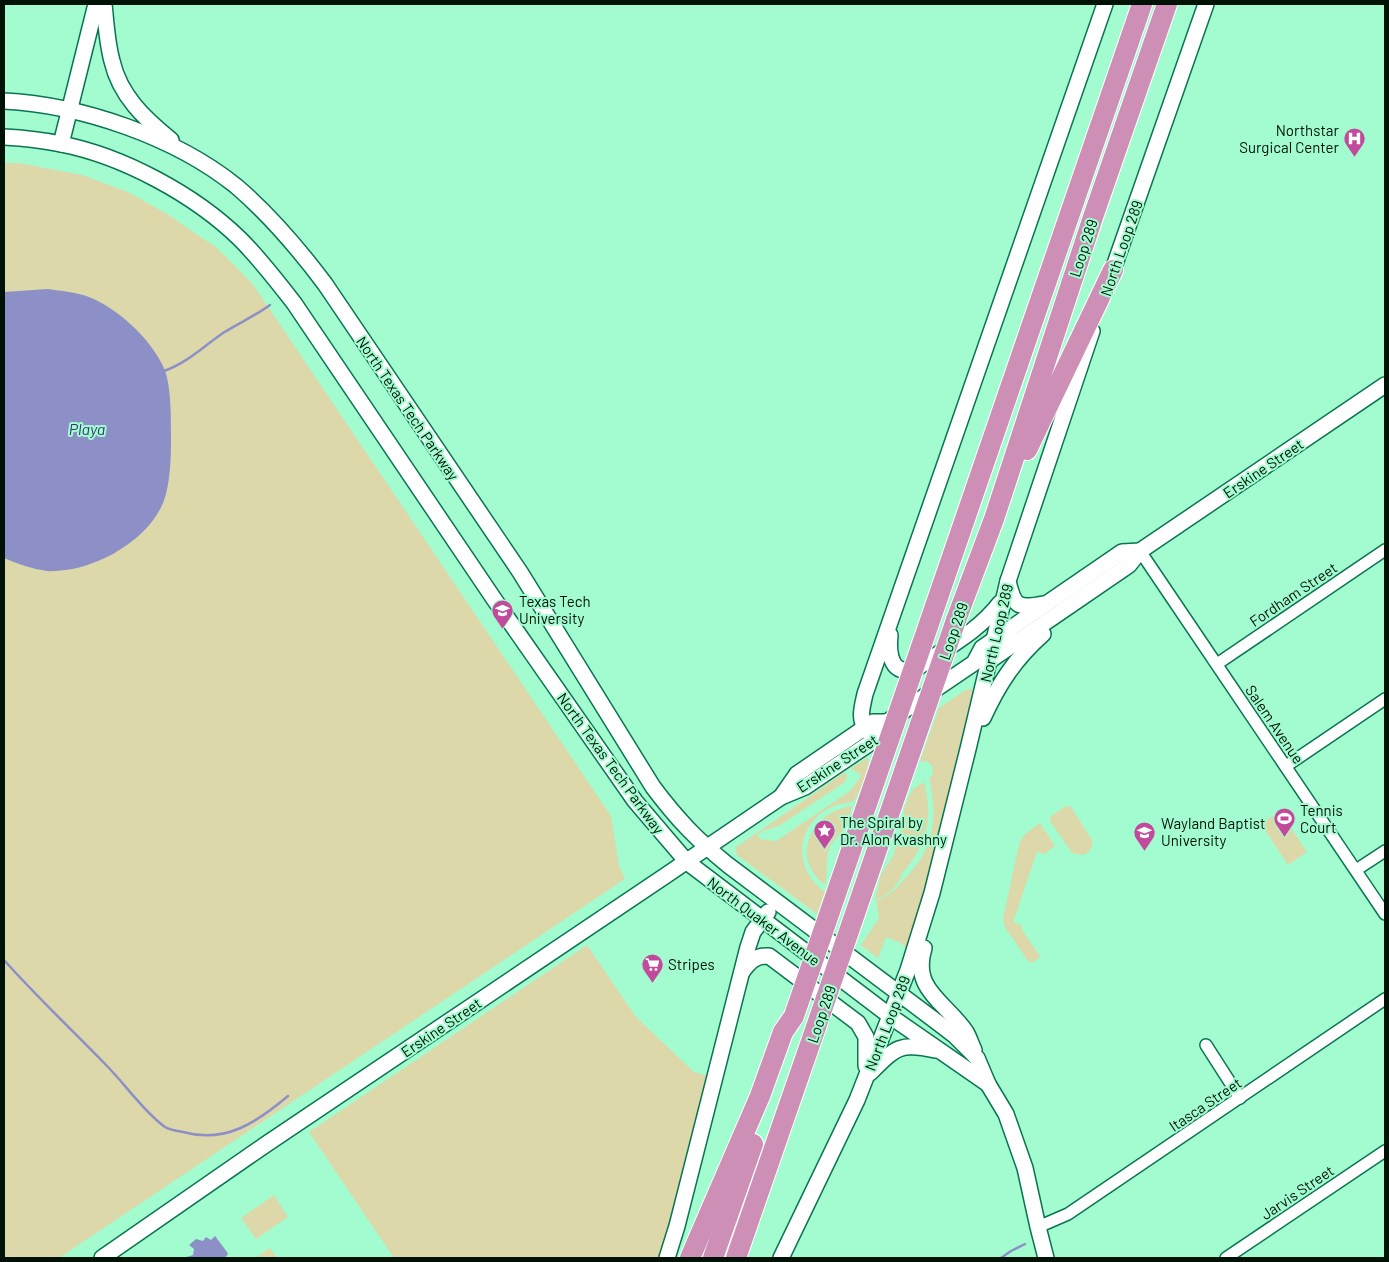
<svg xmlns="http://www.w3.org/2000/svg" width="1389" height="1262" viewBox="0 0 1389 1262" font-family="Barlow,sans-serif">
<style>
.green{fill:#ddd8a9}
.water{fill:#8d90c6}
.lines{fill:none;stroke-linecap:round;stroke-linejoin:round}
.stream{stroke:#8d90c6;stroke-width:2.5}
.minor-casing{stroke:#097550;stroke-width:14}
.secondary-casing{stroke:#097550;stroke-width:18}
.motorway-casing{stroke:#fff;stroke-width:22}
.minor{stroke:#fff;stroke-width:11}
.secondary{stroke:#fff;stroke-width:15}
.motorway{stroke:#ce8fb6;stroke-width:20}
.motorway-bridge-casing{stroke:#fff;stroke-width:22;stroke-linecap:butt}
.motorway-bridge{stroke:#ce8fb6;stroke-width:20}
.labels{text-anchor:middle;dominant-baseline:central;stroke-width:4;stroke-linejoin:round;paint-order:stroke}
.poi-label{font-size:15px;fill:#001106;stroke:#a2fcd0;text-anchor:start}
.street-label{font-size:15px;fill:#001106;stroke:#a2fcd0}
.water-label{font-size:16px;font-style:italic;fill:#393678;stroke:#a2fcd0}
</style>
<rect width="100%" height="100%" fill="#a2fcd0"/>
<g class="green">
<path d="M 4,163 L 19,163 L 82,175 L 128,192 L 167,214 L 217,248 L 252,283 L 611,816 L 619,866 L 625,879 L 59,1258 L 4,1258 Z"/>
<path d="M 970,688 L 972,690 L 971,697 C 952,780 933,863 908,945 L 906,948 L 901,943 L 886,937 L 878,958 L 861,945 L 879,918 L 876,901 C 887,896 893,892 901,883 C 905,878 910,873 914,868 C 935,843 937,810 929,779 L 932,776 L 933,767 L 928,762 L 920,761 L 939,708 L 964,691 L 967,689 L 968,691 Z"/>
<path d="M 868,757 C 870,770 861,790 853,802 C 803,805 783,861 825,892 L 817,914 L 737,855 L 735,848 L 845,772 L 847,777 L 845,782 L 779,826 C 769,830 767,828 758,834 L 759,839 L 776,841 L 850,791 L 861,776 L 859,773 L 850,769 Z"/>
<path d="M 924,782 C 934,820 926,847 900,876 L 901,878 C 894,889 887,896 875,900 L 881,874 L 894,855 L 896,840 L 903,826 L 904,809 L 909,796 L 914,788 Z"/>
<path d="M 852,806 C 850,812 850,819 847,825 C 843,833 834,838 830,847 C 824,860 829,873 825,885 C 789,857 811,812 852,806 Z"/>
<path d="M 1066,806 L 1071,807 L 1092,840 C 1093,847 1090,852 1083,855 L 1072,853 L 1050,821 L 1051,816 Z"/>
<path d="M 1280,811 L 1307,852 L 1288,865 L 1261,824 Z"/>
<path d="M 1040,823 L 1055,846 L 1044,854 L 1037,852 L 1013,922 L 1021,925 L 1022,930 L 1040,956 L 1039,958 L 1031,963 L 1028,961 L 1005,927 L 1003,918 L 1020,841 L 1025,834 Z"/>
<path d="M 587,945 L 636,1017 L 694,1072 L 709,1076 L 663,1258 L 394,1258 L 309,1132 Z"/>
<path d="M 274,1195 L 288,1217 L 256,1239 L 241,1218 Z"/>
<path d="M 270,1248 L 277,1258 L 255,1258 Z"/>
</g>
<g class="water">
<path d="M 48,289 C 61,291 76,292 89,297 C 117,308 150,338 163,366 C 171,382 171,414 171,433 C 171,453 171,474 166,494 C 156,534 105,565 66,570 C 60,570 53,572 47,571 C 32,569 18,564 4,558 L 4,292 Z"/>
<path d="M 215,1236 L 227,1252 L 228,1254 L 225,1258 L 183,1258 L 193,1255 L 194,1249 L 189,1245 L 196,1239 L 203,1241 L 206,1237 L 211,1240 Z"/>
</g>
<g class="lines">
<g class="stream">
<path d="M 164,371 C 187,363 204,346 223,333 C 239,323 255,316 270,305"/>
<path d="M 4,960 C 37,997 73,1031 107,1066 C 125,1084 144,1112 165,1127 C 170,1130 177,1131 183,1132 C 226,1144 257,1122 288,1096"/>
<path d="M 1001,1258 L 1011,1251 L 1025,1244"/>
</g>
<defs>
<g id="minor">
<path d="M 1140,551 L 1385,914"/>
<path d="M 1217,664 L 1385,550"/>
<path d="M 1286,766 L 1385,699"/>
<path d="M 1356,870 L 1385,851"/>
<path d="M 1206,1045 L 1240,1098"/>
<path d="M 1038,1227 L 1068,1214 L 1385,999"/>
<path d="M 1226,1258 L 1385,1151"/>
</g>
<g id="secondary">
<path d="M 104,4 C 106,23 107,43 112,61 C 120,96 145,119 171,140"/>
<path d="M 4,101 C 82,105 175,137 236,186 C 270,215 298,248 325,284 L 520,572 L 653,787 C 677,819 697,840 728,865 L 937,1022 L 954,1035 L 977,1058 L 988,1084 L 1006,1114 L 1025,1168 L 1038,1227 L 1046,1258"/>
<path d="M 4,137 C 23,138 42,140 61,144 C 123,156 195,195 240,239 C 260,259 277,281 294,303 L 494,599 L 635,801 L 687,862 L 890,1016 L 988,1084"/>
<path d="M 61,144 L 96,4"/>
<path d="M 1110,278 L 1206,4"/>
<path d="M 1008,581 C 1014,606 1017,609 1043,604"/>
<path d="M 890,635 C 888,654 891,678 917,668 C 946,648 979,631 1000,603"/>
<path d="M 984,662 L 989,661 L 1129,565 L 1140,551 L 1385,385"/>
<path d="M 983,718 C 999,683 1015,659 1043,634"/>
<path d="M 882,735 L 867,731 C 858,719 862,708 865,694 L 1105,4"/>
<path d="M 781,797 L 797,774 L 873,722 L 887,722"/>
<path d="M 924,948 C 911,990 946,1002 966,1032 C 969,1037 971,1044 974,1050"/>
<path d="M 742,972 C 749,962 756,955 769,956 L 858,1023 L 866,1037 L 866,1066"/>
<path d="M 870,1073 C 895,1048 899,1042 935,1050"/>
<path d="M 102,1258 L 265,1145 L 665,876 L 781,797 L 805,787 L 882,735 L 887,722 L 974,663 L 982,648 L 1122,552 L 1140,551"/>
<path d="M 667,1258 L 677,1226 L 748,947 L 753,932 L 768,912"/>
<path d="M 781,1258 L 857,1100 L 908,970 L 932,893 L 968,749 L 1008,581 L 1092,331"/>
</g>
<g id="motorway">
<path d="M 1027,450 L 1113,270"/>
<path d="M 956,620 L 994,519 L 1093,217 L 1167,4"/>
<path d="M 922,644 L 1142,4"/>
<path d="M 690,1258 L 760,1096 L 783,1032 L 794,1016"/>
<path d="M 713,1258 L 753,1144"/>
<path d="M 736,1258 L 816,1027"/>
</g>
</defs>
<use href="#minor" class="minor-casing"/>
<use href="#secondary" class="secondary-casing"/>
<use href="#motorway" class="motorway-casing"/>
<use href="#minor" class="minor"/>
<use href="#secondary" class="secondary"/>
<use href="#motorway" class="motorway"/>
<defs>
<g id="motorway-bridge">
<path d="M 794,1016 L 922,644"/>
<path d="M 816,1027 L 956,620"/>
</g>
</defs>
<use href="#motorway-bridge" class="motorway-bridge-casing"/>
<use href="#motorway-bridge" class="motorway-bridge"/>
</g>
<defs>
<symbol id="hospital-pin" viewBox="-11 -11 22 30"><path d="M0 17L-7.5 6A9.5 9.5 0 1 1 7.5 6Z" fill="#c2499c" stroke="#a2fcd0"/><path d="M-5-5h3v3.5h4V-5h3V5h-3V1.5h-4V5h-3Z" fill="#fff"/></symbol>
<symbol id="university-pin" viewBox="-11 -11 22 30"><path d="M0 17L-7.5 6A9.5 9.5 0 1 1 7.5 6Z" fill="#c2499c" stroke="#a2fcd0"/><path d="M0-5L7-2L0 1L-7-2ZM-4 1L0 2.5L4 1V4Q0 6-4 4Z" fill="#fff"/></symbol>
<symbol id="stadium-pin" viewBox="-11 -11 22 30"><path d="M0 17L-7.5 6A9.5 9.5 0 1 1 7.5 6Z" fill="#c2499c" stroke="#a2fcd0"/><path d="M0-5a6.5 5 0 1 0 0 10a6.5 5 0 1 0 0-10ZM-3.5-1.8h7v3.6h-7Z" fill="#fff"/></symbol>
<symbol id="sight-pin" viewBox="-11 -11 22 30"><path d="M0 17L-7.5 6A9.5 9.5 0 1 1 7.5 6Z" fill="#c2499c" stroke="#a2fcd0"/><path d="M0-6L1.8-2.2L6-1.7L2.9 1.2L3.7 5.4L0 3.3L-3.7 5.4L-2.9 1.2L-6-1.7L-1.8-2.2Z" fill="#fff"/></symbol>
<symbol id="supermarket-pin" viewBox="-11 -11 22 30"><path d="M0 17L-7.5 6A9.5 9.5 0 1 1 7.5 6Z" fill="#c2499c" stroke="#a2fcd0"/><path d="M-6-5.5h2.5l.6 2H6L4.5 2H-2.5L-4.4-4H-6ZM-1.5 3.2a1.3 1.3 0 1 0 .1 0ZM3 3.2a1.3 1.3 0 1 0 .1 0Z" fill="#fff"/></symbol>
</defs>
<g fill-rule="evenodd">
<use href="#hospital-pin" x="1342" y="126" width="25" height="34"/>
<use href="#university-pin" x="490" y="598" width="25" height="34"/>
<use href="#stadium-pin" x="1272" y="806" width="25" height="34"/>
<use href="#sight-pin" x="812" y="818" width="25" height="34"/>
<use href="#university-pin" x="1132" y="820" width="25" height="34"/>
<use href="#supermarket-pin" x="640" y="952" width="25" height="34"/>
</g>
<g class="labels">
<g class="poi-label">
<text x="1339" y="130" text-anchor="end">Northstar<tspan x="1339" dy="17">Surgical Center</tspan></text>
<text x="519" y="601">Texas Tech<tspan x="519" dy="17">University</tspan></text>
<text x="1300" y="810">Tennis<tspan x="1300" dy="17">Court</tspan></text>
<text x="840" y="822">The Spiral by<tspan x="840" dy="17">Dr. Alon Kvashny</tspan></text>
<text x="1161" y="823">Wayland Baptist<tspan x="1161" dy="17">University</tspan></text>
<text x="668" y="964">Stripes</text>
</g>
<g class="street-label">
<text transform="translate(1083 248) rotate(-72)">Loop 289</text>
<text transform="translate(1121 248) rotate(-71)">North Loop 289</text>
<text transform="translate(408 408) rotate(56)">North Texas Tech Parkway</text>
<text transform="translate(1263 468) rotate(-34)">Erskine Street</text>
<text transform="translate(1293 594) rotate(-34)">Fordham Street</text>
<text transform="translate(953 631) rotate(-71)">Loop 289</text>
<text transform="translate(996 633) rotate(-77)">North Loop 289</text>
<text transform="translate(1275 724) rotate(56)">Salem Avenue</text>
<text transform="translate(611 763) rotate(54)">North Texas Tech Parkway</text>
<text transform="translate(837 763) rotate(-33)">Erskine Street</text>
<text transform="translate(764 921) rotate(37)">North Quaker Avenue</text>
<text transform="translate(821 1014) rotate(-71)">Loop 289</text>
<text transform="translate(887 1023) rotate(-69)">North Loop 289</text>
<text transform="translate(441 1027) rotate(-34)">Erskine Street</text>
<text transform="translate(1205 1104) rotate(-34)">Itasca Street</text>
<text transform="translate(1297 1192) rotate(-34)">Jarvis Street</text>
</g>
<g class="water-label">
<text x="87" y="428">Playa</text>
</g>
</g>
<rect width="1389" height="1262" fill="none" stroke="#001106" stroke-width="10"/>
</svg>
